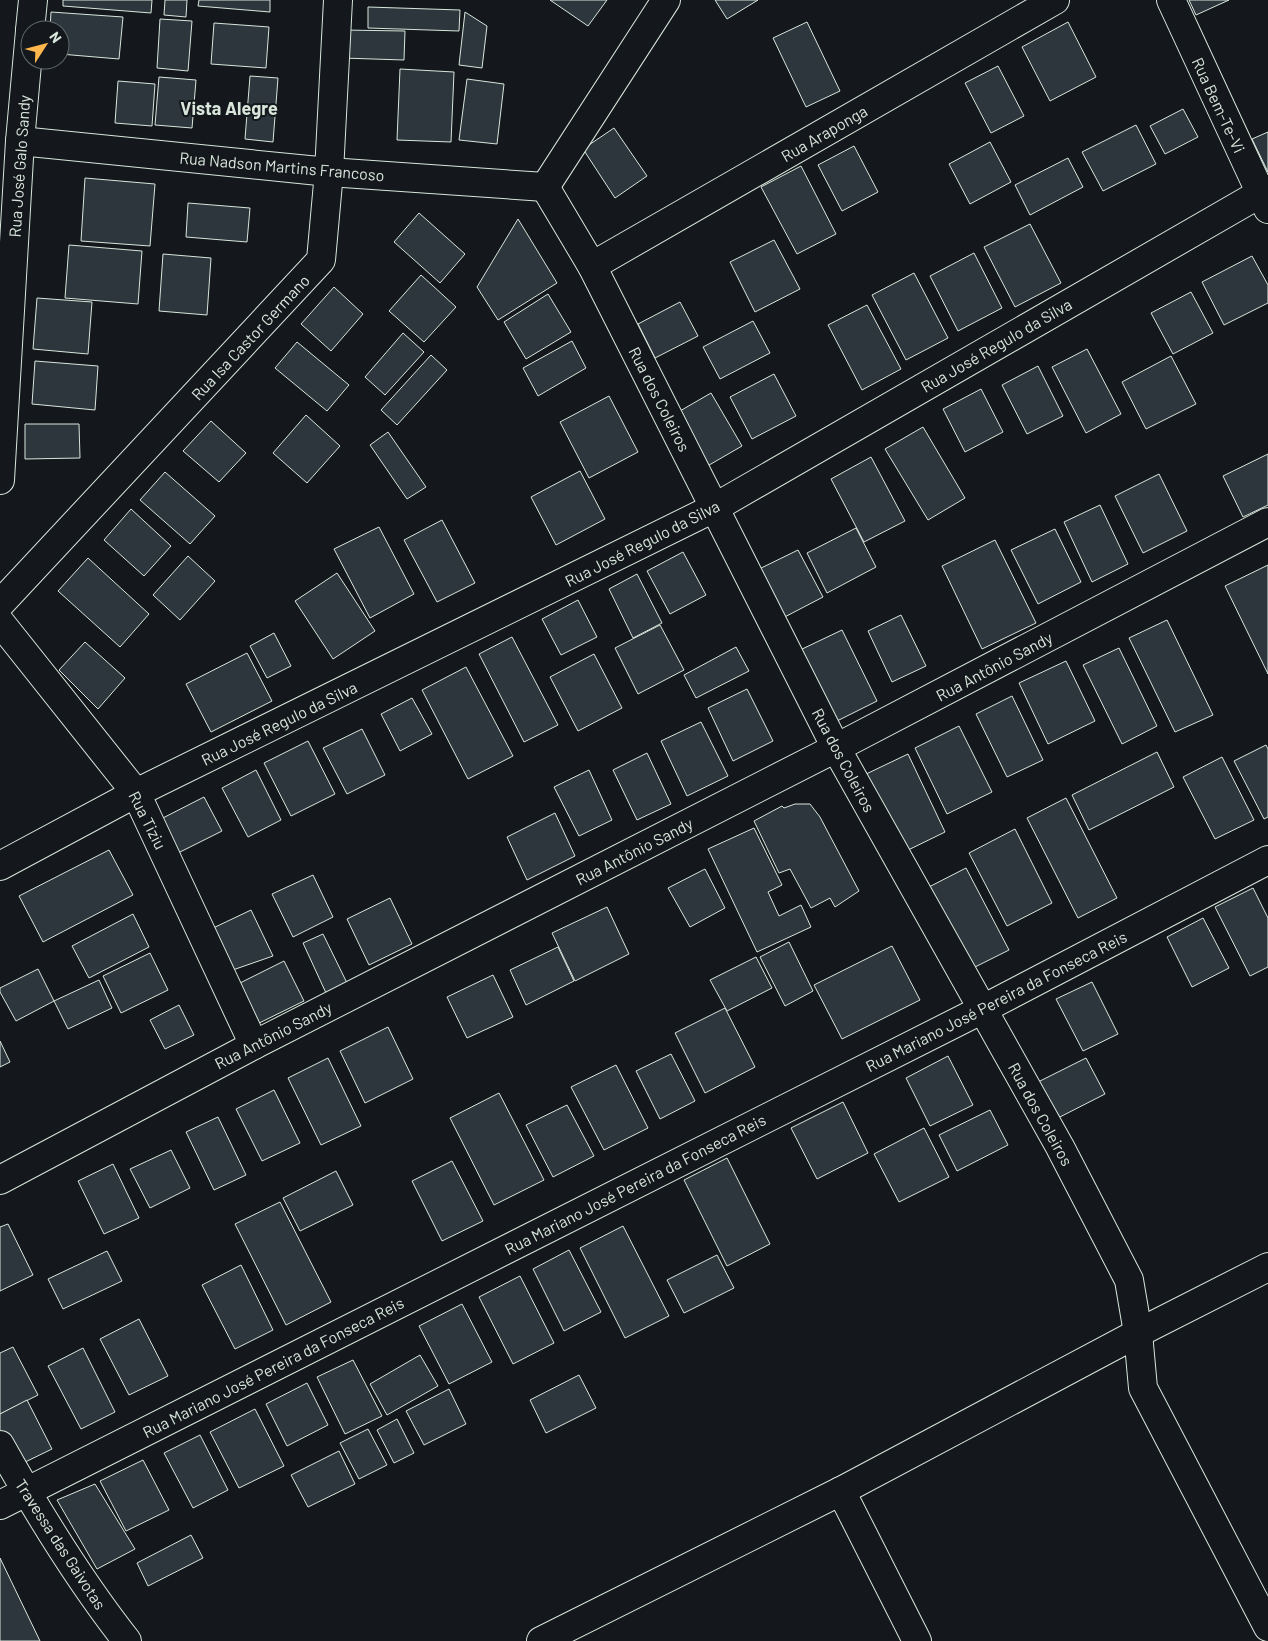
<svg xmlns="http://www.w3.org/2000/svg" width="1268" height="1641" viewBox="0 0 1268 1641" font-family="Barlow,sans-serif">
<style>
.building{fill:#2c363c;stroke:#d8e6dc}
.lines{fill:none;stroke-linecap:round;stroke-linejoin:round}
.minor-casing{stroke:#d8e6dc;stroke-width:30}
.tertiary-casing{stroke:#d8e6dc;stroke-width:30}
.minor{stroke:#14181c;stroke-width:28}
.tertiary{stroke:#14181c;stroke-width:28}
.labels{text-anchor:middle;dominant-baseline:central;stroke-width:4;stroke-linejoin:round;paint-order:stroke}
.street-label{font-size:16px;fill:#d8e6dc;stroke:#14181c}
.neighbourhood-label{font-size:18px;font-weight:bold;fill:#d8e6dc;stroke:#14181c}
</style>
<rect width="100%" height="100%" fill="#14181c"/>
<g class="building">
<path d="M 63,0 L 152,0 L 151,13 L 63,6 Z"/>
<path d="M 165,0 L 187,0 L 186,17 L 164,15 Z"/>
<path d="M 199,0 L 270,0 L 270,12 L 198,6 Z"/>
<path d="M 550,0 L 607,0 L 588,26 Z"/>
<path d="M 715,0 L 758,0 L 727,19 Z"/>
<path d="M 1189,0 L 1229,0 L 1196,15 Z"/>
<path d="M 368,7 L 460,10 L 459,31 L 368,28 Z"/>
<path d="M 51,12 L 123,17 L 119,59 L 60,54 L 60,30 L 50,30 Z"/>
<path d="M 465,12 L 487,26 L 482,68 L 459,65 Z"/>
<path d="M 160,19 L 192,21 L 188,71 L 157,68 Z"/>
<path d="M 807,22 L 840,91 L 806,107 L 773,38 Z"/>
<path d="M 1068,22 L 1096,77 L 1050,101 L 1022,47 Z"/>
<path d="M 214,23 L 269,27 L 266,68 L 211,64 Z"/>
<path d="M 343,30 L 405,31 L 404,60 L 342,58 Z"/>
<path d="M 998,66 L 1024,116 L 991,133 L 965,83 Z"/>
<path d="M 400,69 L 454,72 L 451,142 L 397,140 Z"/>
<path d="M 250,76 L 278,78 L 273,142 L 245,139 Z"/>
<path d="M 159,77 L 196,80 L 192,128 L 155,125 Z"/>
<path d="M 467,79 L 504,84 L 497,144 L 459,140 Z"/>
<path d="M 118,81 L 155,84 L 152,126 L 115,123 Z"/>
<path d="M 1183,109 L 1198,137 L 1165,154 L 1150,126 Z"/>
<path d="M 1136,125 L 1156,164 L 1103,191 L 1082,152 Z"/>
<path d="M 614,128 L 647,176 L 615,198 L 583,149 Z"/>
<path d="M 1268,132 L 1268,172 L 1252,139 Z"/>
<path d="M 990,142 L 1011,182 L 970,204 L 949,164 Z"/>
<path d="M 854,146 L 878,192 L 842,211 L 818,165 Z"/>
<path d="M 1068,158 L 1083,187 L 1030,215 L 1015,185 Z"/>
<path d="M 801,166 L 836,234 L 797,254 L 761,187 Z"/>
<path d="M 85,178 L 155,184 L 150,246 L 81,241 Z"/>
<path d="M 188,203 L 250,208 L 247,242 L 186,237 Z"/>
<path d="M 419,213 L 465,254 L 440,283 L 394,242 Z"/>
<path d="M 518,219 L 557,283 L 498,320 L 477,287 Z"/>
<path d="M 1030,224 L 1061,283 L 1015,307 L 984,247 Z"/>
<path d="M 774,240 L 800,289 L 755,312 L 730,262 Z"/>
<path d="M 69,245 L 142,251 L 138,304 L 65,298 Z"/>
<path d="M 974,253 L 1002,308 L 958,331 L 930,276 Z"/>
<path d="M 163,254 L 211,258 L 207,315 L 159,311 Z"/>
<path d="M 1252,256 L 1268,285 L 1268,303 L 1224,325 L 1202,282 Z"/>
<path d="M 914,273 L 948,338 L 906,360 L 872,295 Z"/>
<path d="M 421,275 L 456,307 L 424,342 L 389,311 Z"/>
<path d="M 334,287 L 363,314 L 331,351 L 301,324 Z"/>
<path d="M 1191,292 L 1213,333 L 1173,354 L 1151,313 Z"/>
<path d="M 548,294 L 571,332 L 526,359 L 504,322 Z"/>
<path d="M 37,298 L 92,302 L 88,354 L 33,349 Z"/>
<path d="M 680,302 L 698,336 L 655,358 L 638,324 Z"/>
<path d="M 867,305 L 901,369 L 862,390 L 828,325 Z"/>
<path d="M 753,321 L 770,353 L 720,379 L 703,347 Z"/>
<path d="M 403,333 L 424,352 L 385,395 L 365,377 Z"/>
<path d="M 572,341 L 586,368 L 538,396 L 523,368 Z"/>
<path d="M 297,342 L 349,385 L 327,411 L 275,368 Z"/>
<path d="M 1087,349 L 1121,414 L 1086,433 L 1052,367 Z"/>
<path d="M 431,355 L 447,370 L 397,425 L 381,410 Z"/>
<path d="M 1171,356 L 1196,404 L 1146,429 L 1122,382 Z"/>
<path d="M 35,361 L 98,366 L 95,410 L 32,404 Z"/>
<path d="M 1038,366 L 1063,416 L 1027,434 L 1002,385 Z"/>
<path d="M 774,374 L 796,416 L 752,439 L 730,397 Z"/>
<path d="M 981,389 L 1003,432 L 965,452 L 943,409 Z"/>
<path d="M 711,393 L 742,446 L 704,468 L 673,415 Z"/>
<path d="M 609,396 L 638,452 L 589,478 L 560,422 Z"/>
<path d="M 306,415 L 340,446 L 307,483 L 273,453 Z"/>
<path d="M 211,421 L 246,453 L 219,482 L 183,451 Z"/>
<path d="M 25,424 L 79,424 L 80,458 L 25,459 Z"/>
<path d="M 923,427 L 965,498 L 928,520 L 885,449 Z"/>
<path d="M 388,432 L 426,487 L 407,499 L 370,445 Z"/>
<path d="M 1268,454 L 1268,505 L 1243,517 L 1223,476 Z"/>
<path d="M 871,457 L 905,521 L 864,542 L 831,479 Z"/>
<path d="M 580,471 L 605,519 L 556,545 L 531,497 Z"/>
<path d="M 165,472 L 215,516 L 190,544 L 140,500 Z"/>
<path d="M 1159,474 L 1187,531 L 1143,553 L 1115,496 Z"/>
<path d="M 1100,505 L 1128,564 L 1092,582 L 1064,522 Z"/>
<path d="M 131,509 L 171,546 L 144,576 L 104,540 Z"/>
<path d="M 442,520 L 475,583 L 437,602 L 404,540 Z"/>
<path d="M 379,527 L 414,594 L 370,618 L 334,549 Z"/>
<path d="M 856,528 L 876,567 L 827,593 L 807,553 Z"/>
<path d="M 1055,529 L 1081,582 L 1038,604 L 1011,550 Z"/>
<path d="M 995,540 L 1036,623 L 982,649 L 942,566 Z"/>
<path d="M 798,550 L 823,597 L 777,621 L 751,573 Z"/>
<path d="M 683,552 L 706,595 L 670,614 L 647,571 Z"/>
<path d="M 188,556 L 215,581 L 180,620 L 153,595 Z"/>
<path d="M 88,558 L 149,614 L 120,647 L 58,591 Z"/>
<path d="M 1268,565 L 1268,674 L 1225,586 Z"/>
<path d="M 337,573 L 375,631 L 333,659 L 295,601 Z"/>
<path d="M 637,574 L 662,623 L 633,638 L 609,589 Z"/>
<path d="M 578,600 L 597,637 L 561,655 L 542,619 Z"/>
<path d="M 901,615 L 926,666 L 892,682 L 868,631 Z"/>
<path d="M 1167,620 L 1213,715 L 1175,732 L 1129,638 Z"/>
<path d="M 660,625 L 684,670 L 638,694 L 615,648 Z"/>
<path d="M 842,630 L 877,701 L 833,723 L 798,651 Z"/>
<path d="M 274,633 L 291,666 L 267,678 L 250,646 Z"/>
<path d="M 512,637 L 558,725 L 524,742 L 479,654 Z"/>
<path d="M 85,642 L 125,678 L 98,709 L 59,670 Z"/>
<path d="M 736,647 L 749,671 L 696,698 L 684,675 Z"/>
<path d="M 1119,648 L 1157,726 L 1122,744 L 1083,665 Z"/>
<path d="M 247,653 L 272,701 L 211,732 L 186,684 Z"/>
<path d="M 594,654 L 622,708 L 578,731 L 550,677 Z"/>
<path d="M 1066,661 L 1095,721 L 1048,744 L 1019,683 Z"/>
<path d="M 466,667 L 513,756 L 468,779 L 422,690 Z"/>
<path d="M 747,689 L 773,741 L 733,761 L 708,708 Z"/>
<path d="M 1012,696 L 1043,760 L 1007,777 L 976,714 Z"/>
<path d="M 412,698 L 432,734 L 400,751 L 381,714 Z"/>
<path d="M 701,722 L 728,776 L 687,796 L 661,741 Z"/>
<path d="M 959,726 L 992,792 L 947,814 L 915,748 Z"/>
<path d="M 362,729 L 385,775 L 347,794 L 323,748 Z"/>
<path d="M 308,741 L 335,794 L 291,816 L 264,763 Z"/>
<path d="M 1266,745 L 1268,749 L 1268,817 L 1264,819 L 1234,761 Z"/>
<path d="M 1157,752 L 1174,787 L 1089,830 L 1072,795 Z"/>
<path d="M 647,753 L 671,804 L 637,820 L 613,770 Z"/>
<path d="M 908,754 L 945,832 L 900,854 L 862,776 Z"/>
<path d="M 1222,757 L 1254,820 L 1215,839 L 1183,777 Z"/>
<path d="M 256,770 L 281,820 L 248,837 L 222,788 Z"/>
<path d="M 589,770 L 612,820 L 579,836 L 554,787 Z"/>
<path d="M 204,797 L 222,831 L 174,855 L 157,821 Z"/>
<path d="M 1066,798 L 1117,898 L 1078,918 L 1027,818 Z"/>
<path d="M 795,804 L 810,804 L 820,817 L 859,891 L 835,907 L 830,898 L 811,908 L 790,869 L 779,873 L 754,821 L 782,806 L 784,808 Z"/>
<path d="M 555,813 L 575,856 L 527,880 L 507,837 Z"/>
<path d="M 754,828 L 782,885 L 768,892 L 779,916 L 801,905 L 811,927 L 757,952 L 708,849 Z"/>
<path d="M 1015,829 L 1052,903 L 1007,926 L 969,853 Z"/>
<path d="M 109,850 L 133,895 L 43,942 L 19,896 Z"/>
<path d="M 966,868 L 1009,950 L 969,970 L 927,888 Z"/>
<path d="M 705,869 L 725,908 L 690,927 L 668,888 Z"/>
<path d="M 313,875 L 333,917 L 293,937 L 272,894 Z"/>
<path d="M 1253,888 L 1268,918 L 1268,967 L 1250,976 L 1215,907 Z"/>
<path d="M 390,898 L 412,944 L 369,965 L 347,919 Z"/>
<path d="M 607,907 L 629,954 L 575,981 L 552,933 Z"/>
<path d="M 251,910 L 273,956 L 227,972 L 209,930 Z"/>
<path d="M 133,914 L 149,947 L 89,978 L 72,946 Z"/>
<path d="M 1203,918 L 1229,968 L 1192,987 L 1167,937 Z"/>
<path d="M 323,934 L 347,983 L 326,993 L 303,943 Z"/>
<path d="M 789,942 L 813,991 L 785,1006 L 760,957 Z"/>
<path d="M 892,946 L 920,1000 L 842,1039 L 814,985 Z"/>
<path d="M 558,947 L 574,981 L 526,1005 L 510,970 Z"/>
<path d="M 150,953 L 168,990 L 121,1013 L 103,976 Z"/>
<path d="M 756,957 L 772,988 L 727,1011 L 710,980 Z"/>
<path d="M 284,961 L 304,1001 L 251,1027 L 232,987 Z"/>
<path d="M 38,969 L 54,1001 L 16,1021 L 0,992 L 0,988 Z"/>
<path d="M 493,975 L 513,1017 L 467,1038 L 447,997 Z"/>
<path d="M 99,980 L 112,1008 L 68,1029 L 54,1001 Z"/>
<path d="M 1092,982 L 1118,1034 L 1083,1051 L 1056,999 Z"/>
<path d="M 179,1005 L 194,1035 L 165,1049 L 150,1020 Z"/>
<path d="M 725,1008 L 755,1067 L 705,1093 L 675,1033 Z"/>
<path d="M 388,1027 L 413,1079 L 365,1103 L 340,1051 Z"/>
<path d="M 0,1041 L 10,1062 L 0,1067 Z"/>
<path d="M 671,1054 L 695,1101 L 660,1119 L 636,1071 Z"/>
<path d="M 948,1056 L 973,1105 L 930,1126 L 906,1078 Z"/>
<path d="M 328,1058 L 361,1126 L 321,1145 L 288,1078 Z"/>
<path d="M 1086,1058 L 1105,1094 L 1054,1120 L 1036,1083 Z"/>
<path d="M 616,1065 L 648,1128 L 604,1150 L 571,1087 Z"/>
<path d="M 274,1090 L 300,1143 L 262,1161 L 236,1109 Z"/>
<path d="M 499,1093 L 544,1180 L 494,1205 L 450,1118 Z"/>
<path d="M 843,1102 L 868,1153 L 817,1179 L 791,1128 Z"/>
<path d="M 567,1105 L 594,1156 L 553,1177 L 526,1125 Z"/>
<path d="M 990,1110 L 1008,1145 L 957,1171 L 939,1135 Z"/>
<path d="M 218,1117 L 246,1175 L 214,1190 L 186,1132 Z"/>
<path d="M 924,1128 L 949,1177 L 899,1202 L 874,1154 Z"/>
<path d="M 171,1150 L 190,1188 L 150,1208 L 130,1169 Z"/>
<path d="M 727,1158 L 770,1244 L 727,1266 L 684,1180 Z"/>
<path d="M 452,1161 L 483,1221 L 442,1241 L 412,1181 Z"/>
<path d="M 113,1164 L 139,1218 L 104,1234 L 78,1181 Z"/>
<path d="M 336,1171 L 353,1205 L 300,1231 L 283,1198 Z"/>
<path d="M 280,1202 L 331,1302 L 286,1325 L 235,1224 Z"/>
<path d="M 8,1224 L 33,1275 L 0,1291 L 0,1227 Z"/>
<path d="M 623,1226 L 669,1316 L 625,1338 L 580,1248 Z"/>
<path d="M 569,1250 L 601,1312 L 564,1331 L 533,1269 Z"/>
<path d="M 107,1251 L 122,1281 L 63,1309 L 48,1279 Z"/>
<path d="M 717,1255 L 734,1288 L 684,1313 L 667,1280 Z"/>
<path d="M 241,1265 L 273,1330 L 235,1349 L 202,1285 Z"/>
<path d="M 520,1276 L 554,1343 L 513,1364 L 479,1297 Z"/>
<path d="M 462,1304 L 492,1362 L 449,1384 L 419,1326 Z"/>
<path d="M 139,1319 L 168,1376 L 129,1395 L 100,1339 Z"/>
<path d="M 13,1347 L 38,1395 L 0,1414 L 0,1353 Z"/>
<path d="M 83,1348 L 115,1412 L 81,1429 L 48,1366 Z"/>
<path d="M 420,1355 L 438,1386 L 387,1415 L 370,1384 Z"/>
<path d="M 353,1360 L 382,1416 L 345,1434 L 317,1377 Z"/>
<path d="M 579,1375 L 596,1408 L 546,1433 L 530,1400 Z"/>
<path d="M 307,1383 L 328,1425 L 287,1446 L 266,1404 Z"/>
<path d="M 449,1389 L 466,1424 L 424,1445 L 406,1411 Z"/>
<path d="M 27,1400 L 52,1449 L 17,1466 L 0,1432 L 0,1414 Z"/>
<path d="M 255,1409 L 284,1466 L 239,1488 L 210,1432 Z"/>
<path d="M 397,1419 L 414,1453 L 394,1463 L 377,1430 Z"/>
<path d="M 368,1429 L 387,1465 L 359,1479 L 340,1443 Z"/>
<path d="M 200,1435 L 228,1490 L 193,1508 L 164,1453 Z"/>
<path d="M 339,1451 L 355,1484 L 308,1507 L 291,1475 Z"/>
<path d="M 143,1460 L 169,1510 L 126,1531 L 100,1481 Z"/>
<path d="M 95,1484 L 135,1549 L 97,1569 L 57,1500 Z"/>
<path d="M 191,1535 L 203,1558 L 148,1586 L 137,1563 Z"/>
<path d="M 0,1558 L 40,1641 L 0,1641 Z"/>
</g>
<g class="lines">
<defs>
<g id="minor">
<path d="M 1171,0 L 1268,209"/>
<path d="M 30,30 L 33,0"/>
<path d="M 20,141 L 329,172 L 545,187"/>
<path d="M 545,187 L 592,266 L 836,748 L 1060,1147 L 1129,1280 L 1138,1333 L 1143,1388 L 1268,1627"/>
<path d="M 545,187 L 666,0"/>
<path d="M 592,266 L 1055,0"/>
<path d="M 0,480 L 20,141 L 30,31"/>
<path d="M 0,604 L 321,260 L 329,172 L 338,0"/>
<path d="M 0,622 L 136,793 L 254,1045"/>
<path d="M 0,866 L 136,793 L 714,508 L 1268,189"/>
<path d="M 0,1445 C 38,1513 79,1580 127,1641"/>
<path d="M 841,1491 L 917,1641"/>
<path d="M 541,1641 L 841,1491 L 1138,1333 L 1268,1267"/>
</g>
<g id="tertiary">
<path d="M 0,1180 L 254,1045 L 836,748 L 1268,522"/>
<path d="M 0,1505 L 983,1009 L 1268,860"/>
</g>
</defs>
<use href="#minor" class="minor-casing"/>
<use href="#tertiary" class="tertiary-casing"/>
<use href="#minor" class="minor"/>
<use href="#tertiary" class="tertiary"/>
</g>
<g class="labels">
<g class="street-label">
<text transform="translate(1219 105) rotate(65)">Rua Bem-Te-Vi</text>
<text transform="translate(824 133) rotate(-30)">Rua Araponga</text>
<text transform="translate(19 166) rotate(-86)">Rua José Galo Sandy</text>
<text transform="translate(282 166) rotate(5)">Rua Nadson Martins Francoso</text>
<text transform="translate(250 337) rotate(-47)">Rua Isa Castor Germano</text>
<text transform="translate(996 345) rotate(-30)">Rua José Regulo da Silva</text>
<text transform="translate(660 399) rotate(63)">Rua dos Coleiros</text>
<text transform="translate(642 543) rotate(-27)">Rua José Regulo da Silva</text>
<text transform="translate(994 666) rotate(-28)">Rua Antônio Sandy</text>
<text transform="translate(279 723) rotate(-26)">Rua José Regulo da Silva</text>
<text transform="translate(844 760) rotate(62)">Rua dos Coleiros</text>
<text transform="translate(148 820) rotate(63)">Rua Tiziu</text>
<text transform="translate(634 851) rotate(-27)">Rua Antônio Sandy</text>
<text transform="translate(996 1001) rotate(-27)">Rua Mariano José Pereira da Fonseca Reis</text>
<text transform="translate(273 1035) rotate(-27)">Rua Antônio Sandy</text>
<text transform="translate(1041 1114) rotate(61)">Rua dos Coleiros</text>
<text transform="translate(635 1184) rotate(-27)">Rua Mariano José Pereira da Fonseca Reis</text>
<text transform="translate(273 1367) rotate(-27)">Rua Mariano José Pereira da Fonseca Reis</text>
<text transform="translate(61 1544) rotate(57)">Travessa das Gaivotas</text>
</g>
<g class="neighbourhood-label">
<text x="229" y="108">Vista Alegre</text>
</g>
</g>
<g transform="translate(45 45) rotate(54)"><circle r="24" fill="#14181c" stroke="#626a69"/>
<path d="M0-4L9 19L0 12L-9 19Z" fill="#ffb74d"/>
<text y="-8" font-size="14" font-weight="bold" text-anchor="middle" fill="#d8e6dc">N</text>
</g>
</svg>
